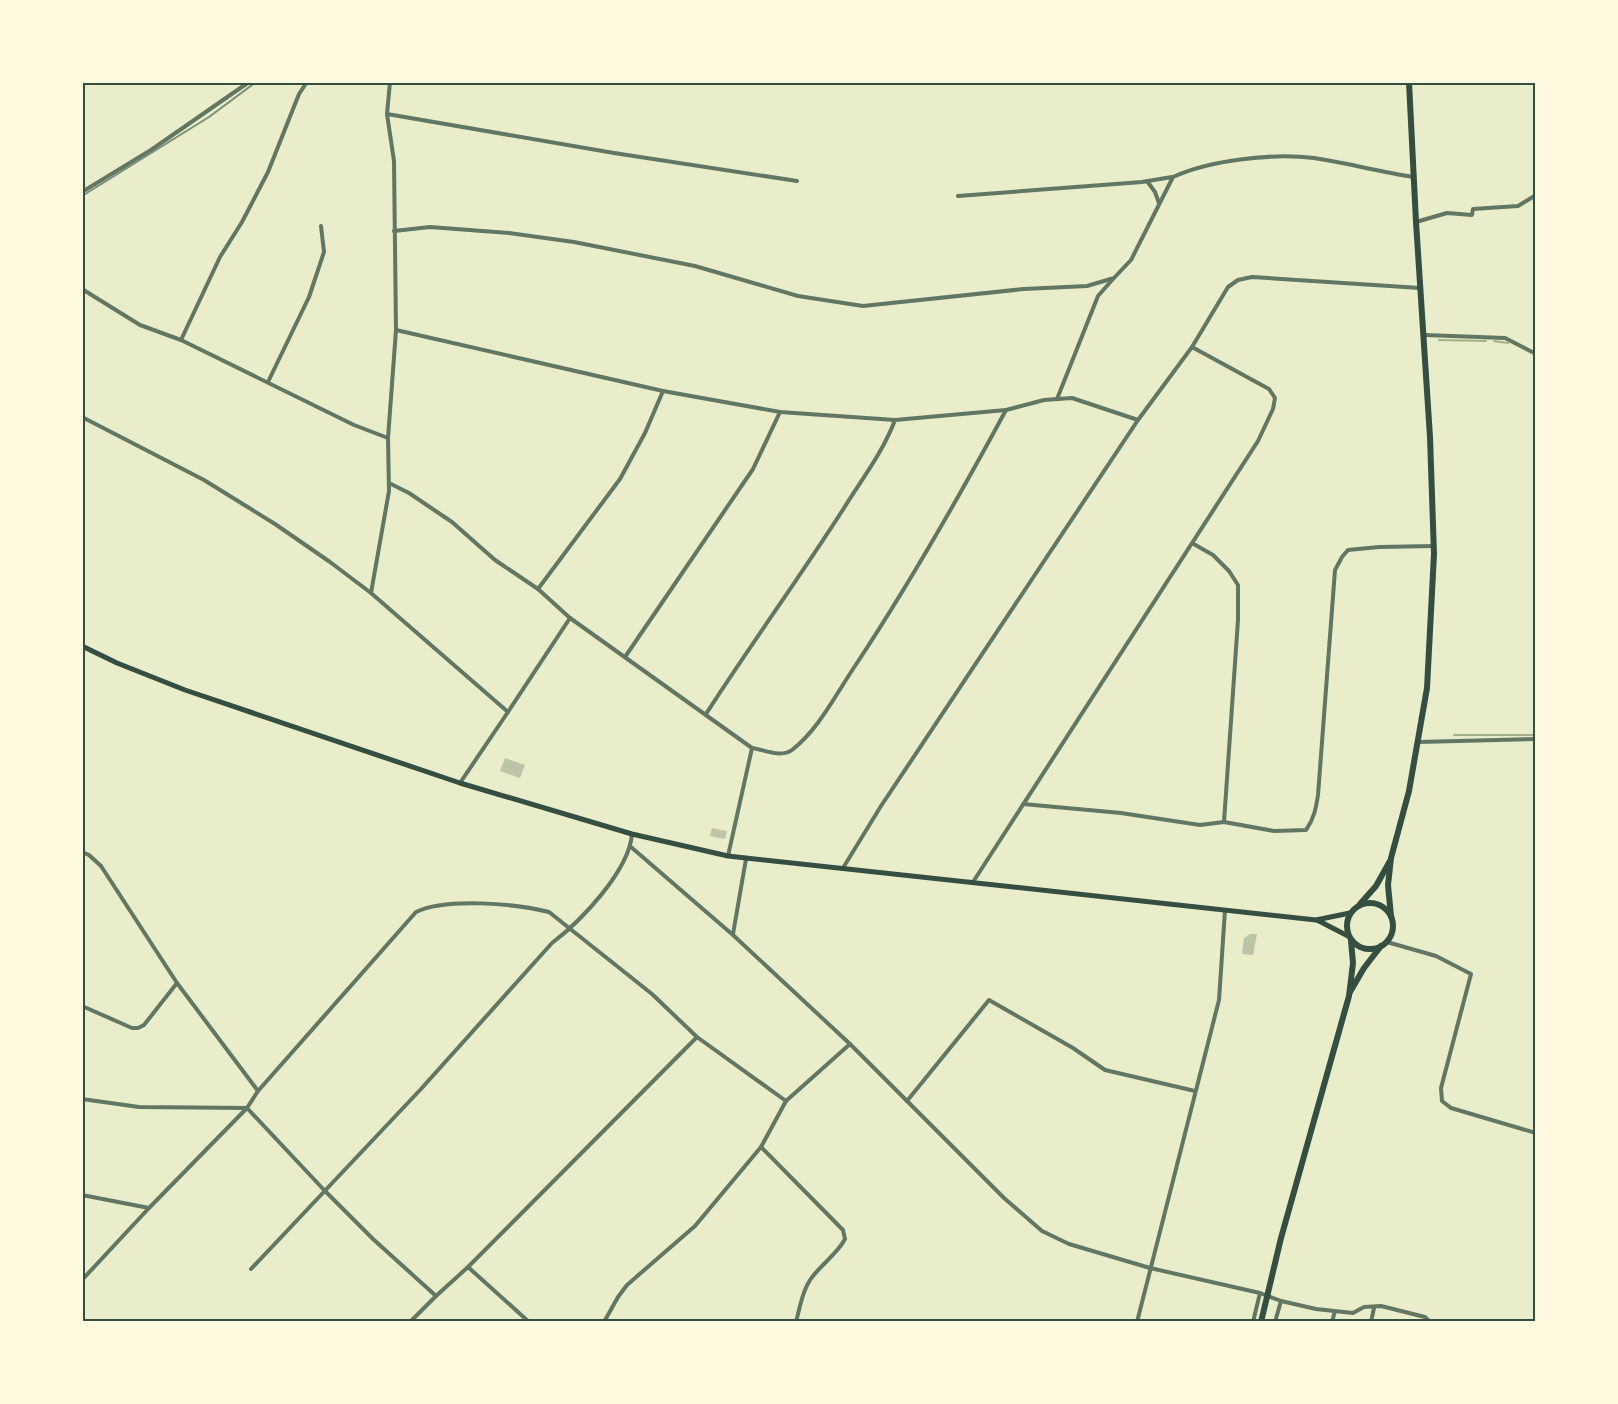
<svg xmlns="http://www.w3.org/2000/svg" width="1618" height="1404" viewBox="0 0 1618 1404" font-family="'Roboto Serif',serif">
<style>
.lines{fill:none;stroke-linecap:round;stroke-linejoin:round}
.stream{stroke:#a3b18a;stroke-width:2}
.building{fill:#bcc5a7}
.minor{stroke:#617663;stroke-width:4}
.secondary{stroke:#344e41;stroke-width:5}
.primary{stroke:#344e41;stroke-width:6}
.rail{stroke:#7c8e77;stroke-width:2}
.neatline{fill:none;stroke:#344e41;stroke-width:2}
</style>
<rect width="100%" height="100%" fill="#e9edc9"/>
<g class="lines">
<g class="stream">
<path d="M 1439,340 L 1486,341"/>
<path d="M 1494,341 L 1508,343"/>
<path d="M 1454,735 L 1536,735"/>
</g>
</g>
<g class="building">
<path d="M 505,758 L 525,765 L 520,778 L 500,771 Z"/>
<path d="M 712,828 L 727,831 L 725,839 L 710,836 Z"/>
<path d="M 1250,934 L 1257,934 L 1253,955 L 1242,954 L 1244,938 Z"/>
</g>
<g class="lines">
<g class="minor">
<path d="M 387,114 L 614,153 L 797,181"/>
<path d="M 1147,181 L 1155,192 L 1159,203"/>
<path d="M 82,192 L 151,150 L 249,82"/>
<path d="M 958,196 L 1142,182 L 1172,177"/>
<path d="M 1416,222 L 1447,213 L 1472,215 L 1473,209 L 1518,206 L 1536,195"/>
<path d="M 394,231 L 430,227 L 509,233 L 574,242 L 695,266 L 798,296 L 863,306 L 1024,289 L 1087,286 L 1114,278 L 1131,260 L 1173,177 C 1210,160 1273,153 1314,158 C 1347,163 1380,172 1414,177"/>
<path d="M 82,289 L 140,325 L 181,340 L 354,425 L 388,438"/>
<path d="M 396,330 L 663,391 L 780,412 L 895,420 L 1006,410 L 1044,400 L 1072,398 L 1138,420"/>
<path d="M 1425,335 L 1505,338 L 1536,354"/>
<path d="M 181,340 L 220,257 L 242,222 L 268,172 L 299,94 L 307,82"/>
<path d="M 268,382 L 309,297 L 324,252 L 321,226"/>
<path d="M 1057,399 L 1098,296 L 1113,279"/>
<path d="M 82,417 L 204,480 L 275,524 L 330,562 L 371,593 L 508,712 L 460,783"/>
<path d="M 389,483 L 409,493 L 452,522 L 495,560 L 538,589 L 570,618 L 752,748 C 765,750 781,758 792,750 C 819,729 836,694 855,666 C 910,583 959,497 1006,410"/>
<path d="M 538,589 L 620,479 L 645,433 L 663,391"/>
<path d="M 371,593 L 389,491 L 388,438 L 396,330 L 394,161 L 387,114 L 390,82"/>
<path d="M 625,657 L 753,469 L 780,412"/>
<path d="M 508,712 L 570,618"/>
<path d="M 706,714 C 751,644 800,577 844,508 C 862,479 883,452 895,420"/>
<path d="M 1419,742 L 1536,739"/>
<path d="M 1023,804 L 1121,813 L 1200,825 L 1224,822 L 1238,620 L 1238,585 L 1229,571 L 1213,555 L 1192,543"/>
<path d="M 1224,822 L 1274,831 L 1306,830 C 1314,819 1316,808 1318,795 L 1335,570 L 1342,557 L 1348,550 L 1379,547 L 1434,546"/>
<path d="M 631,847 L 733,935 L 850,1044 L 1004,1198 L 1042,1231 L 1069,1244 L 1150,1268 L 1260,1293 L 1281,1301 L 1316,1309 L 1353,1313 L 1364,1307 L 1381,1306 L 1425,1317 L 1430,1322"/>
<path d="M 82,852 L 89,855 L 101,866 L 177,983 L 258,1091"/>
<path d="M 728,856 L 752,748"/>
<path d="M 843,868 L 881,806 L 1138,420 L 1192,347 L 1228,287 L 1238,280 L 1252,277 L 1420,288"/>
<path d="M 973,882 L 1258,441 L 1273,409 L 1275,398 L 1269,389 L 1192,347"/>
<path d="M 733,934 L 746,859"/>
<path d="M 1387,942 L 1436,956 L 1471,974 L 1441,1088 L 1442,1101 L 1451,1108 L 1536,1133"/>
<path d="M 82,1006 L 132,1028 L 138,1028 L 144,1025 L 177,983"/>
<path d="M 82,1099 L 139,1107 L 247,1108 L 325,1191 L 373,1239 L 436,1296 L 468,1267 L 697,1037"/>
<path d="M 907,1101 L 989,1000 L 1073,1048 L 1105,1070 L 1195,1091"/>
<path d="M 761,1147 L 843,1230 L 845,1239 C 837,1254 824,1262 813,1276 C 803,1288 800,1307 796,1322"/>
<path d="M 82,1195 L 149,1208 L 247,1108 L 258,1091 L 416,912 C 447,897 516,904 549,912 L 652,994 L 697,1037 L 786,1101"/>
<path d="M 468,1267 L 529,1322"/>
<path d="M 251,1269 L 421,1089 L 552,943 C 581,921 629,871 632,834"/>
<path d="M 82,1280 L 149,1208"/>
<path d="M 410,1322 L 436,1296"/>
<path d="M 604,1322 L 618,1297 L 627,1285 L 695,1226 L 761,1147 L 786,1101 L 850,1044"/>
<path d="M 1137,1322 L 1219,1000 L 1225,910"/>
<path d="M 1253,1322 L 1260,1293"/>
<path d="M 1275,1322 L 1281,1301"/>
<path d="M 1332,1322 L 1335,1311"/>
<path d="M 1371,1322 L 1374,1308"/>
</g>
<g class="secondary">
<path d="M 82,646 L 117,663 L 185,690 L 460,783 L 632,834 L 728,856 L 1316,920 L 1350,913"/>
<path d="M 1317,920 L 1348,936"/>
</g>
<g class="primary">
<circle cx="1370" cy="926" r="23"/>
<path d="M 1360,904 L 1376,886 L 1390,861"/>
<path d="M 1391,916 L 1388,885 L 1391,858 L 1409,791 L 1427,688 L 1434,554 L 1430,437 L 1416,222 L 1409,82"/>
<path d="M 1350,992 L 1364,968 L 1381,946"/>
<path d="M 1261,1322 L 1281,1238 L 1349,996 L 1353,963 L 1351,941"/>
</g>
<path class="rail" d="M 82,196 L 209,117 L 256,82"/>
</g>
<rect width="1618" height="1404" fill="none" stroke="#fefae0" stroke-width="168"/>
<rect x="84" y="84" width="1450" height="1236" class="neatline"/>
</svg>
